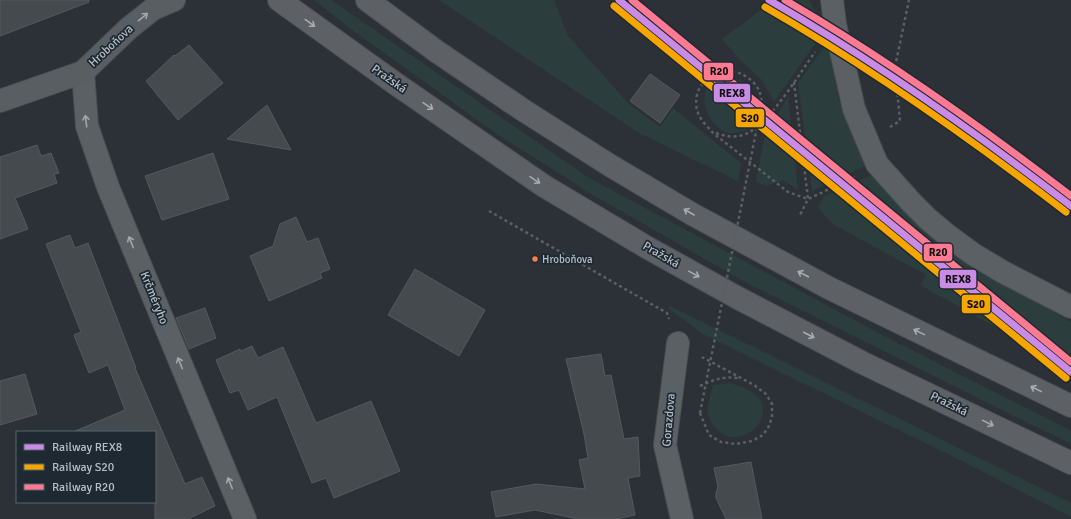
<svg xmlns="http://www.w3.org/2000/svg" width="1071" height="519" viewBox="0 0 1071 519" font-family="Signika,sans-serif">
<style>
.green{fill:#2b3e3d}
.building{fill:#454a4f;stroke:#53595f}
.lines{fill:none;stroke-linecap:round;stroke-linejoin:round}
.street-casing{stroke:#4a4d52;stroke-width:24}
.secondary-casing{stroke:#4a4d52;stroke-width:24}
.primary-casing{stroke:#494e54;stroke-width:24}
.path{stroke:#595f62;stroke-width:2.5;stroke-dasharray:3 3;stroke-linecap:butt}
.street{stroke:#5b6065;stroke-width:22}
.secondary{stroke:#595e63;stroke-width:22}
.primary{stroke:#5d6166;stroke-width:22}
.path-bridge{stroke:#595f62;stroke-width:2.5;stroke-dasharray:3 3;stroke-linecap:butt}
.rail-1-casing{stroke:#1f2931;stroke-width:10}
.rail-2-casing{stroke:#1f2931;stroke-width:10}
.rail-3-casing{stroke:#1f2931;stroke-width:10}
.rail-1{stroke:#ca8be6;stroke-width:7}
.rail-2{stroke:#f7a600;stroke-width:7}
.rail-3{stroke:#fe7a93;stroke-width:7}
.oneway{stroke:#9fa7ae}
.oneway2{stroke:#a4acb4}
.bus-dot{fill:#f78048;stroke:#1f2931;stroke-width:1.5}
.labels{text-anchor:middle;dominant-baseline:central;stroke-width:3.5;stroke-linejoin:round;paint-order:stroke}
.bus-label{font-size:11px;fill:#b6bfc7;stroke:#1f2931;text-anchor:start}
.street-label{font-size:12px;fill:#b6bfc7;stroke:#1f2931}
.line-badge{stroke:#1f2931;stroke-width:1.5}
.pale-badge-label{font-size:11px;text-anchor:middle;font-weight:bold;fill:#111}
</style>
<rect width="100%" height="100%" fill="#2c3137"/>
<g class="green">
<path d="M 314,0 L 331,0 L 589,178 L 886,337 L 1071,431 L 1071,444 L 747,283 L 593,195 L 497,134 L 352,30 Z"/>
<path d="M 439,0 L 554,0 L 568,36 L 630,105 L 660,127 L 673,108 L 741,163 L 738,181 L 639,133 Z"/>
<path d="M 774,0 L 809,0 L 826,28 L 774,102 L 762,80 L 742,62 L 722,39 Z"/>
<path d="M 828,42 L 839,101 L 868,165 L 812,191 L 798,83 Z"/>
<path d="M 730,77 C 762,83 754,105 750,129 C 743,131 732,135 725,132 C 708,124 696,96 712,82 C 717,78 724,78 730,77 Z"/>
<path d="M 788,96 L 798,190 L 784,180 L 766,186 L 756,182 L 766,128 L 779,112 Z"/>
<path d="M 875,174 L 930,235 L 989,276 L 1071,322 L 1071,369 L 920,285 L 926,275 L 831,223 L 818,207 L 824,196 Z"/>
<path d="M 670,306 L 1071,503 L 1071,517 L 958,459 L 703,334 L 668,308 Z"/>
<path d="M 730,383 C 739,386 750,389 757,396 C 779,419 737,454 716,428 C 712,424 709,419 708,412 C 707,404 712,393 713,385 Z"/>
</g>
<g class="building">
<path d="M 0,0 L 89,0 L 89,2 L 0,36 Z"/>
<path d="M 189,45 L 223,83 L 178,120 L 146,81 L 174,55 L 175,56 Z"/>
<path d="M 650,74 L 680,95 L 660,123 L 630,101 Z"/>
<path d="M 267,105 L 291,150 L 227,139 Z"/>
<path d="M 37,145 L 41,156 L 51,153 L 59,173 L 54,174 L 57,183 L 15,198 L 28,229 L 0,239 L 0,157 Z"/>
<path d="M 213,153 L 229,199 L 162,220 L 145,176 Z"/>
<path d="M 296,217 L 307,242 L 318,238 L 330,269 L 320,273 L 322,278 L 269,301 L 250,256 L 273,246 L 280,224 Z"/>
<path d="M 70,235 L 75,248 L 88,243 L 136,368 L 135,368 L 185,484 L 202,477 L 215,506 L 188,519 L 155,519 L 155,432 L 73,432 L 125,410 L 108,365 L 89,373 L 74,335 L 81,332 L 46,244 Z"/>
<path d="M 415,269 L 485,310 L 459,356 L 388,315 Z"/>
<path d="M 205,308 L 216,338 L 189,349 L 176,318 Z"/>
<path d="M 252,346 L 258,358 L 283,347 L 316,423 L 371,401 L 400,471 L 334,498 L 326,478 L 312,483 L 277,397 L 248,410 L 239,390 L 230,393 L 216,360 L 240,349 L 241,351 Z"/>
<path d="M 601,354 L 605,376 L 611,375 L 624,439 L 638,437 L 640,476 L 628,478 L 635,515 L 616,519 L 578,519 L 535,510 L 496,517 L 491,492 L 536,484 L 585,489 L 579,460 L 588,458 L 584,434 L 566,359 Z"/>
<path d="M 25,374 L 37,414 L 0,425 L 0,381 Z"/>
<path d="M 751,462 L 762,519 L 726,519 L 716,498 L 716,493 L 718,487 L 714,468 Z"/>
</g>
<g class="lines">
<defs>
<g id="street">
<path d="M 832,0 L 835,24 L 854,109 L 877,164 L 911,202 L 928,219 L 947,235 L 973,254 L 1003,272 L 1071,307"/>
<path d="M 83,72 L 87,126 L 108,187 L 245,519"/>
<path d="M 678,343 L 665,445 L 682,519"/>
</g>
<path id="secondary" d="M 0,101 L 83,72 L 129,28 L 153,9 L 174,0"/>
<g id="primary">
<path d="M 279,0 L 396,84 L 544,186 L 648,248 L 738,298 L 863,363 L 1071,463"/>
<path d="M 367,0 L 436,51 L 523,110 L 611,166 L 692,214 L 829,288 L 1071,406"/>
</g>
</defs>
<use href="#street" class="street-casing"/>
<use href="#secondary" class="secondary-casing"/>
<use href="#primary" class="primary-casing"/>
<g class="path">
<path d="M 794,82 L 808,199 L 799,217"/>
<path d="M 761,107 C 762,97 760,89 753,82 C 727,56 687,81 698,113 C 701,121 708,127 713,133 L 788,192 L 808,199 L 855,177"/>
<path d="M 890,127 L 900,121 L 895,67 L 909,0"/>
<path d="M 716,133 C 725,136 733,138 743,135 C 768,127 799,74 815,52"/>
<path d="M 489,211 L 667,313 L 669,319"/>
<path d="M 700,386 C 714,380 722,376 738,378"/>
<path d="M 700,413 L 709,435 L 721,442 L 736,444 L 752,441 L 763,435 L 769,426 L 772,417 L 772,404 L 766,394 L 754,385 L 702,357"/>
</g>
<use href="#street" class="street"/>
<use href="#secondary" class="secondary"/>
<use href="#primary" class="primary"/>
<path class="path-bridge" d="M 700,413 L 761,107"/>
<defs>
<g id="rail-1">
<path d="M 619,0 L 1071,372"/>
<path d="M 769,0 C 875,61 974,131 1071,206"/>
</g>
<g id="rail-2">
<path d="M 614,6 L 1066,378"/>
<path d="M 765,7 C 871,68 970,138 1066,212"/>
</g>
<g id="rail-3">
<path d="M 632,0 L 1071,362"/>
<path d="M 785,0 C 885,58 979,125 1071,196"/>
</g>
</defs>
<use href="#rail-1" class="rail-1-casing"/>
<use href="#rail-2" class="rail-2-casing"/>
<use href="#rail-3" class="rail-3-casing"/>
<use href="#rail-1" class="rail-1"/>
<use href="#rail-2" class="rail-2"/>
<use href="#rail-3" class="rail-3"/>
</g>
<defs><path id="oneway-shaft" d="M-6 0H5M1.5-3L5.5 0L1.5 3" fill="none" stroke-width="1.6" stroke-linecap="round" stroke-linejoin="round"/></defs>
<g class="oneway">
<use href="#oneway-shaft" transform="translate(143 17) rotate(-39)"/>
<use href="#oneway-shaft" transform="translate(86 121) rotate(-97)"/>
<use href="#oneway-shaft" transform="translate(131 242) rotate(-112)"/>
<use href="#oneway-shaft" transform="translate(180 363) rotate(-112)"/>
<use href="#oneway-shaft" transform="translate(230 483) rotate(-112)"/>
</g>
<g class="oneway2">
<use href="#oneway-shaft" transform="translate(310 23) rotate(36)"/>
<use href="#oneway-shaft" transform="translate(428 106) rotate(34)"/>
<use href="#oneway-shaft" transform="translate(535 180) rotate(34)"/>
<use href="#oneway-shaft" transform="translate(689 212) rotate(-150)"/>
<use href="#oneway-shaft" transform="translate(694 274) rotate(29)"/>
<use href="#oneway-shaft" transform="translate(803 274) rotate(-152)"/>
<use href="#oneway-shaft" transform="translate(919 332) rotate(-154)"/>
<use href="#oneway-shaft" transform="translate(809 335) rotate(27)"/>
<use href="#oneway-shaft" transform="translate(1036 389) rotate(-154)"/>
<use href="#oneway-shaft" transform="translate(988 423) rotate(26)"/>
</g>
<circle class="bus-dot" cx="535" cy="259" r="3.5"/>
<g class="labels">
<g class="bus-label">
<text x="542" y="259">Hroboňova</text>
</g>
<g class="street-label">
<text transform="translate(111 46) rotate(-43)">Hroboňova</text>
<text transform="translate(389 79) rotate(35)">Pražská</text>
<text transform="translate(661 255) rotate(30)">Pražská</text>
<text transform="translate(154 298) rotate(68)">Krčméryho</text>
<text transform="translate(949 404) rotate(26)">Pražská</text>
<text transform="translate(669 420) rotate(-85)">Gorazdova</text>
</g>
</g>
<g class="line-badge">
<rect x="703" y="62" width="31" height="19" rx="4" fill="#fe7a93"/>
<rect x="713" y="83" width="38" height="20" rx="4" fill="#ca8be6"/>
<rect x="735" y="108" width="30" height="20" rx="4" fill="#f7a600"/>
<rect x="923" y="243" width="30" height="19" rx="4" fill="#fe7a93"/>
<rect x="939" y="269" width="38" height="20" rx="4" fill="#ca8be6"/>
<rect x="961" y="294" width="30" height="20" rx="4" fill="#f7a600"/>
</g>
<g class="pale-badge-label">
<text x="719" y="75">R20</text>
<text x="732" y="97">REX8</text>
<text x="750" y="122">S20</text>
<text x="938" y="256">R20</text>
<text x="958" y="283">REX8</text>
<text x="976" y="308">S20</text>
</g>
<rect x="16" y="431" width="140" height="72" fill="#1f2931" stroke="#5b656d"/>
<rect x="24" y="444" width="20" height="6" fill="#ca8be6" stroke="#5b656d"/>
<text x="52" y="451" font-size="12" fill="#b6bfc7">Railway REX8</text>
<rect x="24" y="464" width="20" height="6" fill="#f7a600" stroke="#5b656d"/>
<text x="52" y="471" font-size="12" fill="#b6bfc7">Railway S20</text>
<rect x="24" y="484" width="20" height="6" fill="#fe7a93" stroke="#5b656d"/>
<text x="52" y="491" font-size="12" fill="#b6bfc7">Railway R20</text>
</svg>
